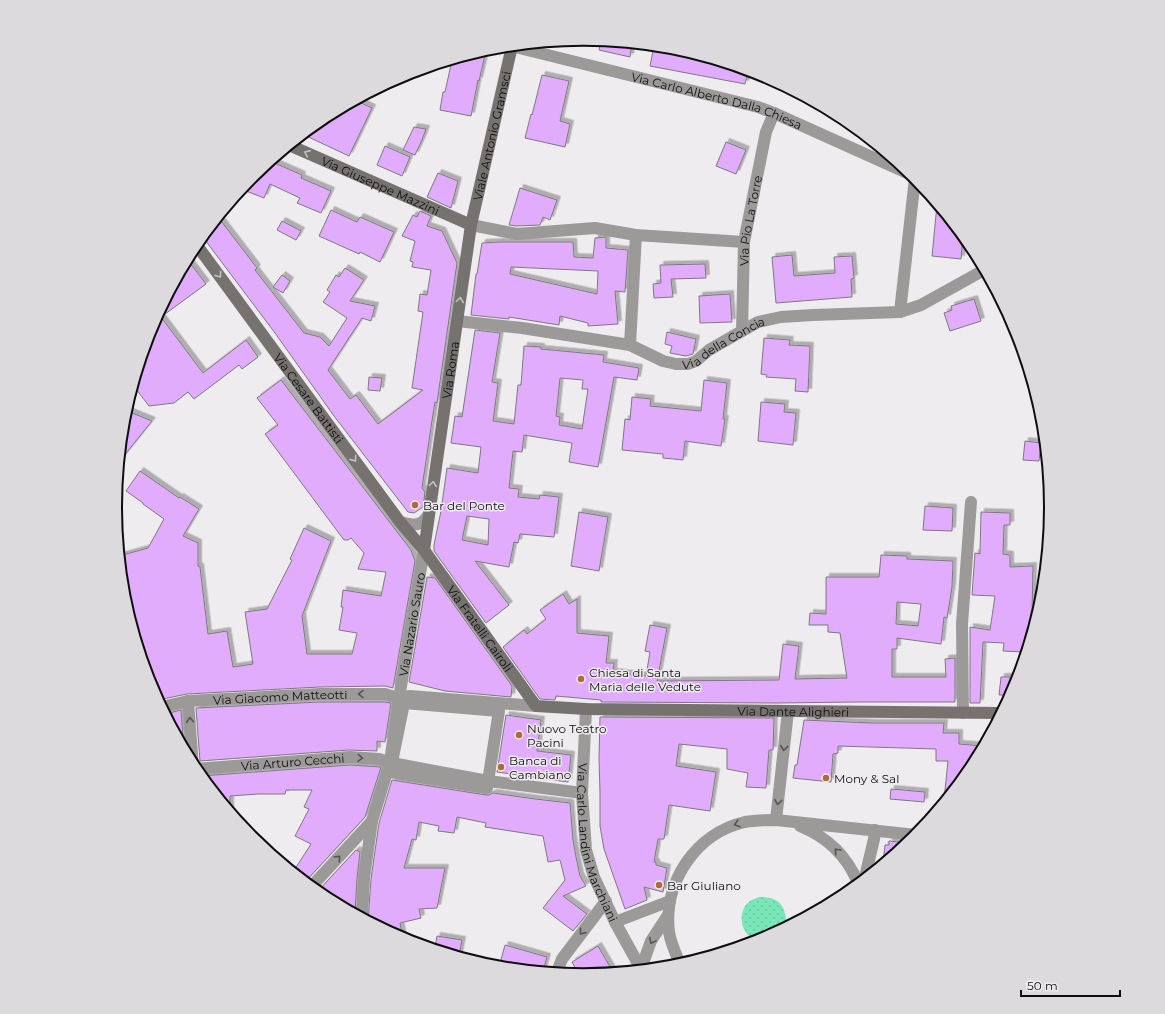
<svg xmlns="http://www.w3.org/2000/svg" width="1165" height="1014" viewBox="0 0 1165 1014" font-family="Montserrat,sans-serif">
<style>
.grass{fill:url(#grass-dots)}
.building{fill:#e2acfd;stroke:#7c797d;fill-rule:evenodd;filter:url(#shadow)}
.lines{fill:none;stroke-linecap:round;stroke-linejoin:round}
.street{stroke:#9c9a99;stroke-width:12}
.secondary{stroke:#757270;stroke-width:12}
.oneway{stroke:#c4c1c3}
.oneway2{stroke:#555454}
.poi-dot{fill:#ad6c36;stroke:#efecf0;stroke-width:1.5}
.labels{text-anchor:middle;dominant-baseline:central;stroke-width:3;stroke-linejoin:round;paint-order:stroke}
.street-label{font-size:12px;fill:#0e0d0f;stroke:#efecf0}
.poi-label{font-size:12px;fill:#0e0d0f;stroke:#efecf0;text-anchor:start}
.rim{fill:none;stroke:#0e0d0f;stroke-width:2}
</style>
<defs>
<pattern id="grass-dots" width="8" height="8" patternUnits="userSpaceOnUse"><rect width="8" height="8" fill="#79e7b7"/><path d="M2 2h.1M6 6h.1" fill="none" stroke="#67c59c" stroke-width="1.8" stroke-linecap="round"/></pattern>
<filter id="shadow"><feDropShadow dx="3.5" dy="-3.5" stdDeviation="0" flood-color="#0004"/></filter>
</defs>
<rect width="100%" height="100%" fill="#efecf0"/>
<path class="grass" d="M 759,897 C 780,897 785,905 787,925 L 786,926 L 757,941 C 755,939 751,938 749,936 C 739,927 739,909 750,901 C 752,900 756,898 759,897 Z"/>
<g class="building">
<path d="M 601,41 L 632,44 L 630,57 L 599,50 Z"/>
<path d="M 654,46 L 674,48 L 748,71 L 745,84 L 650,66 Z"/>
<path d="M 486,50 L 479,81 L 478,80 L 471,116 L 440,110 L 443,92 L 445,92 L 452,60 Z"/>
<path d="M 542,75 L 569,81 L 560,121 L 570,124 L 565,147 L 525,138 L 531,114 L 532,115 Z"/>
<path d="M 355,100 L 372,108 L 349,156 L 302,134 L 327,116 L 334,119 L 339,109 Z"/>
<path d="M 414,127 L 426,129 L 422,140 L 415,155 L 403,150 Z"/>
<path d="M 726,142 L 746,150 L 736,174 L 716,166 Z"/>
<path d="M 385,146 L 410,157 L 402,176 L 377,165 Z"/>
<path d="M 270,161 L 302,175 L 301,178 L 331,191 L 321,213 L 297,203 L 300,198 L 270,184 L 264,198 L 241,189 L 252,176 Z"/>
<path d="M 438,173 L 458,181 L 451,208 L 427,197 Z"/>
<path d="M 520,188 L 557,200 L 550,220 L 543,217 L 540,225 L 517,226 L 509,225 Z"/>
<path d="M 937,205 L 963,236 L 961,259 L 932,256 Z"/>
<path d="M 331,210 L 357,222 L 360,217 L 394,232 L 380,262 L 360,252 L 359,254 L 319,236 Z"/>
<path d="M 420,211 L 431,216 L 427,226 L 442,231 L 457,263 L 437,403 L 435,402 L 431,427 L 422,488 L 425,492 L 423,507 L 414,513 L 408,512 L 334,416 L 275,333 L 202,236 L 218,217 L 257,268 L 255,270 L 304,333 L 320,337 L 329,346 L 347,318 L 323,302 L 330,292 L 327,290 L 336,275 L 339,277 L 345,268 L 364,280 L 350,301 L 375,306 L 371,321 L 362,318 L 328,370 L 350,399 L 356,395 L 378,424 L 423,390 L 412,388 L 423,312 L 418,311 L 420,294 L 427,295 L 431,270 L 412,267 L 413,262 L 410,261 L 415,241 L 402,236 L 413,215 L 417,217 Z"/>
<path d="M 282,221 L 301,231 L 296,240 L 277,230 Z"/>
<path d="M 606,237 L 606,248 L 628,250 L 625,292 L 615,291 L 618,324 L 588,326 L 588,323 L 560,316 L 559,325 L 509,317 L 509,319 L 471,315 L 476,274 L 477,274 L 482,243 L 500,242 L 573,242 L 574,257 L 593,258 L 595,238 ZM 511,267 L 598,271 L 597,294 L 510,274 Z"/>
<path d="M 792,255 L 794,276 L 835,273 L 834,257 L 852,256 L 854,278 L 851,279 L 852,297 L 776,303 L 772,257 Z"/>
<path d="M 187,259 L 206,284 L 161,317 L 203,373 L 246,340 L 258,357 L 242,369 L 239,365 L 194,399 L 188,392 L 174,403 L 149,406 L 133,385 L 150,328 Z"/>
<path d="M 705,264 L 706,278 L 671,279 L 673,297 L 654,298 L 653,284 L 661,283 L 660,265 Z"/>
<path d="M 282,275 L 290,281 L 283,293 L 273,287 Z"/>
<path d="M 730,294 L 732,322 L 700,323 L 699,296 Z"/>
<path d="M 974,299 L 981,321 L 950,331 L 944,313 L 952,310 L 951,306 Z"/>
<path d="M 475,330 L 500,333 L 492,382 L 498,383 L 493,421 L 514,424 L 518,385 L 521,385 L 524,346 L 541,347 L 541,349 L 604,355 L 603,362 L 639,368 L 637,380 L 614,377 L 598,467 L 569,462 L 572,443 L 524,435 L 522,452 L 513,451 L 509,488 L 519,489 L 518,497 L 539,499 L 540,495 L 559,497 L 554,537 L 520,534 L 518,543 L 514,542 L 509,567 L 475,561 L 509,605 L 486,623 L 434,551 L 434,545 L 441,511 L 447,468 L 478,473 L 481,447 L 451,443 L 455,416 L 462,417 ZM 560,378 L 583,380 L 582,389 L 588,389 L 582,429 L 559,425 L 560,417 L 556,416 ZM 467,516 L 489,519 L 488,545 L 462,540 Z"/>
<path d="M 667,332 L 696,339 L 693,354 L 686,356 L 670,353 L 672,346 L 665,344 Z"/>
<path d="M 764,338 L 790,340 L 789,345 L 810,346 L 808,392 L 795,391 L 796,379 L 766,377 L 767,375 L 761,374 Z"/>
<path d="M 369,377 L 382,378 L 380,391 L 368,390 Z"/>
<path d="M 281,380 L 411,550 L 415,561 L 393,688 L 385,686 L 320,687 L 187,694 L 158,700 L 150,686 L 123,598 L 119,556 L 148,548 L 164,519 L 143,504 L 143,503 L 126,491 L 140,471 L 179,498 L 180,497 L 199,509 L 183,536 L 198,543 L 198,566 L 200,567 L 208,634 L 227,631 L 233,667 L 253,664 L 245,612 L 267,609 L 292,560 L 290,559 L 304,528 L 331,541 L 302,616 L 307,654 L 352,654 L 357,633 L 339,630 L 343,607 L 341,607 L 343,590 L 381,596 L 386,572 L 358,569 L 364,553 L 351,538 L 348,540 L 344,540 L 265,434 L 278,425 L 257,398 Z"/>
<path d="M 704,380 L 727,383 L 723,419 L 725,419 L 721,446 L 685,441 L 683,460 L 663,458 L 663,454 L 622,450 L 625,419 L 630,420 L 632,397 L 651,399 L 650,406 L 701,411 Z"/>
<path d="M 761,402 L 785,404 L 784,412 L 796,413 L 793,445 L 758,441 Z"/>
<path d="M 125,410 L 152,421 L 119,462 L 124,415 Z"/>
<path d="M 1025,441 L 1041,443 L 1039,461 L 1023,460 Z"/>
<path d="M 925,506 L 953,508 L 952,531 L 923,530 Z"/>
<path d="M 579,512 L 608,517 L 599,571 L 571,566 Z"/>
<path d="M 981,512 L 1010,513 L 1010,525 L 1004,525 L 1003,554 L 1010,555 L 1010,567 L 1033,566 L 1032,613 L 1037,613 L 1025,652 L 1003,651 L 1004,643 L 983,642 L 980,703 L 970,703 L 970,627 L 990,630 L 995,596 L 972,595 L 975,553 L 980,554 Z"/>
<path d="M 881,555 L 907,556 L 907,559 L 953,561 L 952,587 L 947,618 L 944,617 L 941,644 L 897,638 L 897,649 L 892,649 L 892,677 L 946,677 L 945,659 L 955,658 L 955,702 L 859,702 L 776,703 L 601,702 L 601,700 L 556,696 L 555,700 L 540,699 L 503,647 L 524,630 L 527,634 L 546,619 L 540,610 L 563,594 L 569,604 L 577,599 L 577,633 L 609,636 L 606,663 L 614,663 L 613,672 L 646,676 L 650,652 L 645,651 L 650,625 L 667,628 L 657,681 L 779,680 L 783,644 L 799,646 L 795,679 L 847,678 L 840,633 L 828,632 L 828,625 L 809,625 L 810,613 L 826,614 L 826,577 L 879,577 ZM 897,602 L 921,604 L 918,626 L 896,624 Z"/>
<path d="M 427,577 L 435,578 L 512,686 L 511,697 L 445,691 L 409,682 Z"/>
<path d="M 1001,677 L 1010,677 L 1010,695 L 999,695 Z"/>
<path d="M 320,702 L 384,702 L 391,703 L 385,742 L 377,741 L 377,751 L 349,750 L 200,761 L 196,708 Z"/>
<path d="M 181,710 L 184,750 L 165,714 Z"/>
<path d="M 506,715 L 541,720 L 537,751 L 571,755 L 568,782 L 497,772 Z"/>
<path d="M 600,717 L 774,718 L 773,750 L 769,750 L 766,788 L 746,787 L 748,773 L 727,769 L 727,749 L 679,744 L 676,766 L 716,772 L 710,811 L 669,805 L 664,839 L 658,839 L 654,862 L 656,862 L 656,865 L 667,868 L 663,892 L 644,887 L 647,900 L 625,909 L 604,849 L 600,826 L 600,793 L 599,758 Z"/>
<path d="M 804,720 L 871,723 L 944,723 L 943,733 L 959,733 L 959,744 L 983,746 L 972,767 L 944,800 L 948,761 L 936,761 L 936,749 L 838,746 L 838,753 L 833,754 L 831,782 L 793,778 L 795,765 L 797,765 Z"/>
<path d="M 350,765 L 381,767 L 365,817 L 305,882 L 293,872 L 311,844 L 295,836 L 309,809 L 304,807 L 312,790 L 286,790 L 285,794 L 258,794 L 230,796 L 230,811 L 201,776 Z"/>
<path d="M 392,780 L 486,795 L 489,795 L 493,793 L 535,799 L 570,803 L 573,840 L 576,857 L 580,876 L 586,886 L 563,896 L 587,914 L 573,931 L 543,908 L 565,880 L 560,860 L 548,862 L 543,836 L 485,827 L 486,823 L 457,817 L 454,833 L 438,831 L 439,826 L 419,822 L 416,840 L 412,839 L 404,868 L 445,868 L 437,908 L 419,909 L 421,918 L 400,923 L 403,939 L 368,921 L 371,879 L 379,823 Z"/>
<path d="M 891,789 L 925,792 L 924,802 L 890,799 Z"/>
<path d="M 889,841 L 907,843 L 883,863 L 885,845 L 889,845 Z"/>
<path d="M 356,850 L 360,852 L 357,878 L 355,913 L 322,896 L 317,892 Z"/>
<path d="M 437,936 L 462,940 L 459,956 L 435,949 Z"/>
<path d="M 505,945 L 547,957 L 543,971 L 499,967 Z"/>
<path d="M 598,946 L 613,972 L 579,975 L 572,962 Z"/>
</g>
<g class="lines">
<g class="street">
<path id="s1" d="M 511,46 L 758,107 L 774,113 L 914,176"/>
<path d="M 471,225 L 517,234 L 595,228 L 636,235 L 744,242"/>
<path d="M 900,312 L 915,178"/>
<path id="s2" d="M 457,321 L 522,328 L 630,345 L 663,361 L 676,364 L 688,364 L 696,361 L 709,350 L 742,331 L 758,322 L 781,317 L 813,315 L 900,312 L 921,305 L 984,270"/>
<path id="s3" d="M 742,331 L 744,242 L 766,132 L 774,113"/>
<path d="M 630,345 L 636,235"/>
<path d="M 400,522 C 414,525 420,528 429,514"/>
<path d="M 188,701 L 193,767"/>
<path d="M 404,703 L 499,711 L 487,788 L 390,772 Z"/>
<path id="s4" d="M 161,707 L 188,701 L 320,694 L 385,694 L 399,698 L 410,696 L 536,706"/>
<path id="s5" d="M 586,709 L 582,793 L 586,850 L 594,877 L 615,922 L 641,969"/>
<path d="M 963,713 L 962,624 L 971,502"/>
<path id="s6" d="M 195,769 L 350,757 L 379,759 L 392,763 L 488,781 L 582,793"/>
<path d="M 776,820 L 788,711"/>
<path d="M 800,826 C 827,837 847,856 858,883"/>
<path d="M 865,877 L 874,839 L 875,830"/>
<path id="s7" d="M 311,887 L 372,821 L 390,762 L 399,698 L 424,550"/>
<path d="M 362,917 L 364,878 L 372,821"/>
<path d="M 615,922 L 670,901"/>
<path d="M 680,964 C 676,954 671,944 669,932 C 663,882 696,833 745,822 C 756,820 766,820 776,820 L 916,835"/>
<path d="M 641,969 L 651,941 L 668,915"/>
<path d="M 557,972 L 562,959 L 606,901"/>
</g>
<g class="secondary">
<path id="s8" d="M 289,145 L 471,225"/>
<path id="s9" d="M 196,244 L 400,522 L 424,550 L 536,706 L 586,709 L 1001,713"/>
<path id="s10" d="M 424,550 L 471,225 L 512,46"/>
</g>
</g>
<defs><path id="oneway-chevron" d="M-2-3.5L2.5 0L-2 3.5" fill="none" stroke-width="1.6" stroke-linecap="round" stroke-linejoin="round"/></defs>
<g class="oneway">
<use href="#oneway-chevron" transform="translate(307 153) rotate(-156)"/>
<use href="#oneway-chevron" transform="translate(219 275) rotate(54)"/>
<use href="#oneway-chevron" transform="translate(460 300) rotate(-82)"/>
<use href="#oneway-chevron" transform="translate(354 459) rotate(54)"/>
<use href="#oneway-chevron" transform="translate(433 484) rotate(-82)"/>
</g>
<g class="oneway2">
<use href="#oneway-chevron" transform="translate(361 694) rotate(-179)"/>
<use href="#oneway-chevron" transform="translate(190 720) rotate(-95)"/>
<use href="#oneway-chevron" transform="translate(784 748) rotate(96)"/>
<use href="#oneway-chevron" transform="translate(360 758) rotate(3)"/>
<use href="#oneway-chevron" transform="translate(778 802) rotate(97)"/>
<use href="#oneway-chevron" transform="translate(737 824) rotate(163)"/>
<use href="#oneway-chevron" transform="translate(837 851) rotate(-133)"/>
<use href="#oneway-chevron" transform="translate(338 858) rotate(-46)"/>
<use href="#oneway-chevron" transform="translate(582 932) rotate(128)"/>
<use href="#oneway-chevron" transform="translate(652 941) rotate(118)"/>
</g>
<g class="poi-dot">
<circle cx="415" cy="505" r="4"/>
<circle cx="581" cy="679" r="4"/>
<circle cx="519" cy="735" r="4"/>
<circle cx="501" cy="767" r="4"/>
<circle cx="826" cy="778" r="4"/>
<circle cx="659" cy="885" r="4"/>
</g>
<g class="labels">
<g class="street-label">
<text stroke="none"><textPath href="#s1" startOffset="213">Via Carlo Alberto Dalla Chiesa</textPath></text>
<text stroke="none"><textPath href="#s10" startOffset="420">Viale Antonio Gramsci</textPath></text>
<text stroke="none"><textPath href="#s8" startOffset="100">Via Giuseppe Mazzini</textPath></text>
<text stroke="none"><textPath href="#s3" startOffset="111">Via Pio La Torre</textPath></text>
<text stroke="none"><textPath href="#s2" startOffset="278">Via della Concia</textPath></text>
<text stroke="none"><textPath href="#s10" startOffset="182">Via Roma</textPath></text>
<text stroke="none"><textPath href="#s9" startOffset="191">Via Cesare Battisti</textPath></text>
<text stroke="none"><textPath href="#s7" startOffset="291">Via Nazario Sauro</textPath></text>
<text stroke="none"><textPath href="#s9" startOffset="478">Via Fratelli Cairoli</textPath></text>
<text stroke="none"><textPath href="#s4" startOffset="120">Via Giacomo Matteotti</textPath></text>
<text stroke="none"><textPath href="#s9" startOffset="831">Via Dante Alighieri</textPath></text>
<text stroke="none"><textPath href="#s6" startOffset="98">Via Arturo Cecchi</textPath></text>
<text stroke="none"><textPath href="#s5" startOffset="136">Via Carlo Landini Marchiani</textPath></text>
</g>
<g class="poi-label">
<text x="423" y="505">Bar del Ponte</text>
<text x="589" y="672">Chiesa di Santa<tspan x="589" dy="14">Maria delle Vedute</tspan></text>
<text x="527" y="728">Nuovo Teatro<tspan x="527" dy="14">Pacini</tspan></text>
<text x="509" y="760">Banca di<tspan x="509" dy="14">Cambiano</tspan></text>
<text x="834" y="778">Mony &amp; Sal</text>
<text x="667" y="885">Bar Giuliano</text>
</g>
</g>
<path d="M0 0H1165V1014H0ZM122 507a461 461 0 1 1 922 0a461 461 0 1 1-922 0Z" fill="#dddade" fill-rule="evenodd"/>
<path class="rim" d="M122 507a461 461 0 1 1 922 0a461 461 0 1 1-922 0Z"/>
<path d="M1021 990v6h99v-6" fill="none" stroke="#0e0d0f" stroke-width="2"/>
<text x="1027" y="990" font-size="12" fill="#0e0d0f" stroke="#efecf0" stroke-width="3" paint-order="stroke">50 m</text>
</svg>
